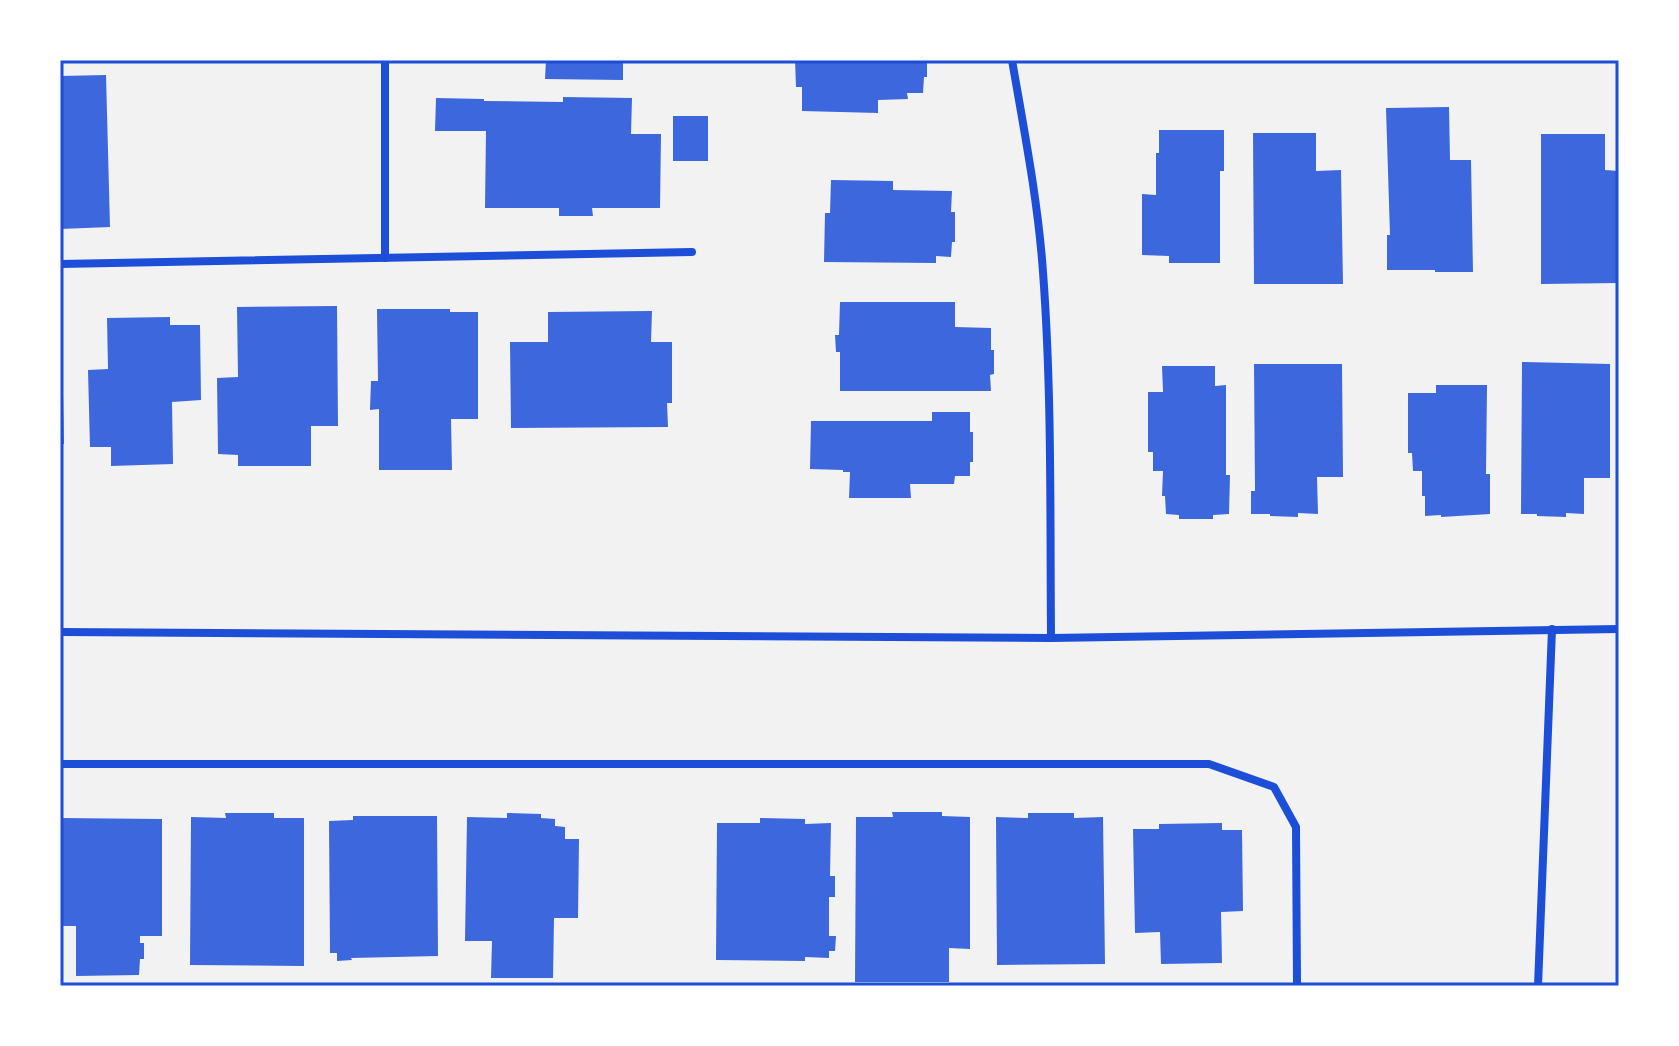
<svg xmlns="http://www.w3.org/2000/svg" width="1679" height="1046" viewBox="0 0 1679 1046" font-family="'PT Sans Narrow',sans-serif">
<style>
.building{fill:#3d67dc}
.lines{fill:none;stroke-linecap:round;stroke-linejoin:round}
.minor{stroke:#1d4ed8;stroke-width:8}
.neatline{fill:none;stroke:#1d4ed8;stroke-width:3}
</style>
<rect width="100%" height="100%" fill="#f2f2f2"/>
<g class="building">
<path d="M 546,60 L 623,60 L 623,80 L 545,79 Z"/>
<path d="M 795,60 L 927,60 L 927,77 L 924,77 L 923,93 L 907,93 L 908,99 L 878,100 L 878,113 L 802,111 L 802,87 L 796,87 Z"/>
<path d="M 106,75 L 110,227 L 60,229 L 60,76 Z"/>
<path d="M 563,97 L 632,98 L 631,134 L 661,134 L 660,208 L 592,208 L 593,216 L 559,216 L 559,208 L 485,208 L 486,131 L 435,131 L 436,98 L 484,99 L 484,101 L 563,102 Z"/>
<path d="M 1449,107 L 1450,160 L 1471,160 L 1473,272 L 1435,272 L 1435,270 L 1387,270 L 1387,235 L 1390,235 L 1386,108 Z"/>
<rect x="673" y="116" width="35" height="45"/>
<path d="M 1159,130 L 1224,130 L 1224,171 L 1220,171 L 1220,263 L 1169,263 L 1169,256 L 1142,255 L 1142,194 L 1156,195 L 1156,153 L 1159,153 Z"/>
<path d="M 1253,133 L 1316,133 L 1316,171 L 1341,170 L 1343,284 L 1254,284 Z"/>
<path d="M 1541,134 L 1605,134 L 1605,170 L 1619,171 L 1619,283 L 1541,284 Z"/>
<path d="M 831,180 L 893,181 L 893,190 L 952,191 L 951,212 L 955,212 L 955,242 L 952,242 L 951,257 L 936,256 L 936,263 L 824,262 L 825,213 L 830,213 Z"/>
<path d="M 840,302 L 955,302 L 955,327 L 991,328 L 991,350 L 994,350 L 994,374 L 990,375 L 991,391 L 840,391 L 840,352 L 836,352 L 835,335 L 839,335 Z"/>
<path d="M 337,306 L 338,426 L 311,426 L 311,466 L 238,466 L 238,455 L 218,454 L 217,378 L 238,377 L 237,307 Z"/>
<path d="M 377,309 L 450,309 L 450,312 L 478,312 L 478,419 L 451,419 L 452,470 L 379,470 L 379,409 L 370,410 L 371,381 L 378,381 Z"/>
<path d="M 652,311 L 651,342 L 672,342 L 672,403 L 667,403 L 668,427 L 511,428 L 510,342 L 548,342 L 548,312 Z"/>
<path d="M 170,317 L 170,325 L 200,325 L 201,400 L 172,402 L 173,464 L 111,466 L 111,447 L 90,447 L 88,370 L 108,369 L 107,318 Z"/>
<path d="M 1522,362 L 1610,364 L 1610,478 L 1584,478 L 1584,514 L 1566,513 L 1566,517 L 1537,516 L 1537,514 L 1521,514 Z"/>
<path d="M 1254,364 L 1342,364 L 1343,477 L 1317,477 L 1318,514 L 1298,513 L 1298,517 L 1270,516 L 1270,514 L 1251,514 L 1251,491 L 1255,491 Z"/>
<path d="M 1162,366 L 1215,366 L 1215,386 L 1226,385 L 1226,475 L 1230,475 L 1229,514 L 1213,515 L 1213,519 L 1179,519 L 1179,515 L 1166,514 L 1165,496 L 1162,496 L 1163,471 L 1153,471 L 1153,452 L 1148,452 L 1148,392 L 1163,392 Z"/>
<path d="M 1436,385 L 1487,385 L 1486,474 L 1490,474 L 1490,514 L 1441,517 L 1441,515 L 1425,516 L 1425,496 L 1422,496 L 1422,471 L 1413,471 L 1412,453 L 1408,453 L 1408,393 L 1436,393 Z"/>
<path d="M 60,394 L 63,394 L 64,444 L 60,444 Z"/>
<path d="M 932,412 L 970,412 L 970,432 L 973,432 L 973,462 L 970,462 L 970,476 L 955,476 L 954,484 L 910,484 L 911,498 L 849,498 L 850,472 L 843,472 L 843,470 L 810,469 L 811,421 L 932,421 Z"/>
<path d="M 892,812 L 942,812 L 942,816 L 970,817 L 970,949 L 949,948 L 949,982 L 855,982 L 856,817 L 893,817 Z"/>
<path d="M 225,813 L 274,813 L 274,818 L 304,818 L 304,966 L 190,965 L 191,817 L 226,818 Z"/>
<path d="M 507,813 L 541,814 L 541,818 L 555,819 L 555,826 L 565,827 L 565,839 L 579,839 L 578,918 L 554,918 L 553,978 L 491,978 L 492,941 L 465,941 L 467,817 L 507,818 Z"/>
<path d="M 1028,813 L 1074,813 L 1074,818 L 1103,817 L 1105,964 L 997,965 L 996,817 L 1028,818 Z"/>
<path d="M 353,816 L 437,816 L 438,956 L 351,958 L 352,960 L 337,961 L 337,953 L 330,953 L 329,821 L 353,820 Z"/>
<path d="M 60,818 L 162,819 L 162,936 L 140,936 L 140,943 L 144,943 L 144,959 L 140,959 L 139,975 L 76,976 L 76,926 L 60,926 Z"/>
<path d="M 760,818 L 805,819 L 805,824 L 831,823 L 830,876 L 835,876 L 835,897 L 829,897 L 829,936 L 836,936 L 835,951 L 829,951 L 829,958 L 805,957 L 805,961 L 716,960 L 717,823 L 760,823 Z"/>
<path d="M 1222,823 L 1222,830 L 1242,830 L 1243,911 L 1221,912 L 1222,963 L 1161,964 L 1160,932 L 1135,933 L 1133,829 L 1159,829 L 1159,824 Z"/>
</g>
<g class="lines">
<g class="minor">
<path d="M 1012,60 C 1024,130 1038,201 1043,272 C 1052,393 1050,516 1051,638"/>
<path d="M 385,258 L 385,60"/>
<path d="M 60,264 L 692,252"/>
<path d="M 60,632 L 1051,638 L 1619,629"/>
<path d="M 60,764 L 1209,764 L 1274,787 L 1296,827 L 1297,986"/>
<path d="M 1538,986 L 1552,629"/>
</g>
</g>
<rect width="1679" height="1046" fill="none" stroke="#ffffff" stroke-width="124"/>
<rect x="62" y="62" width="1555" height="922" class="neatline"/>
</svg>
